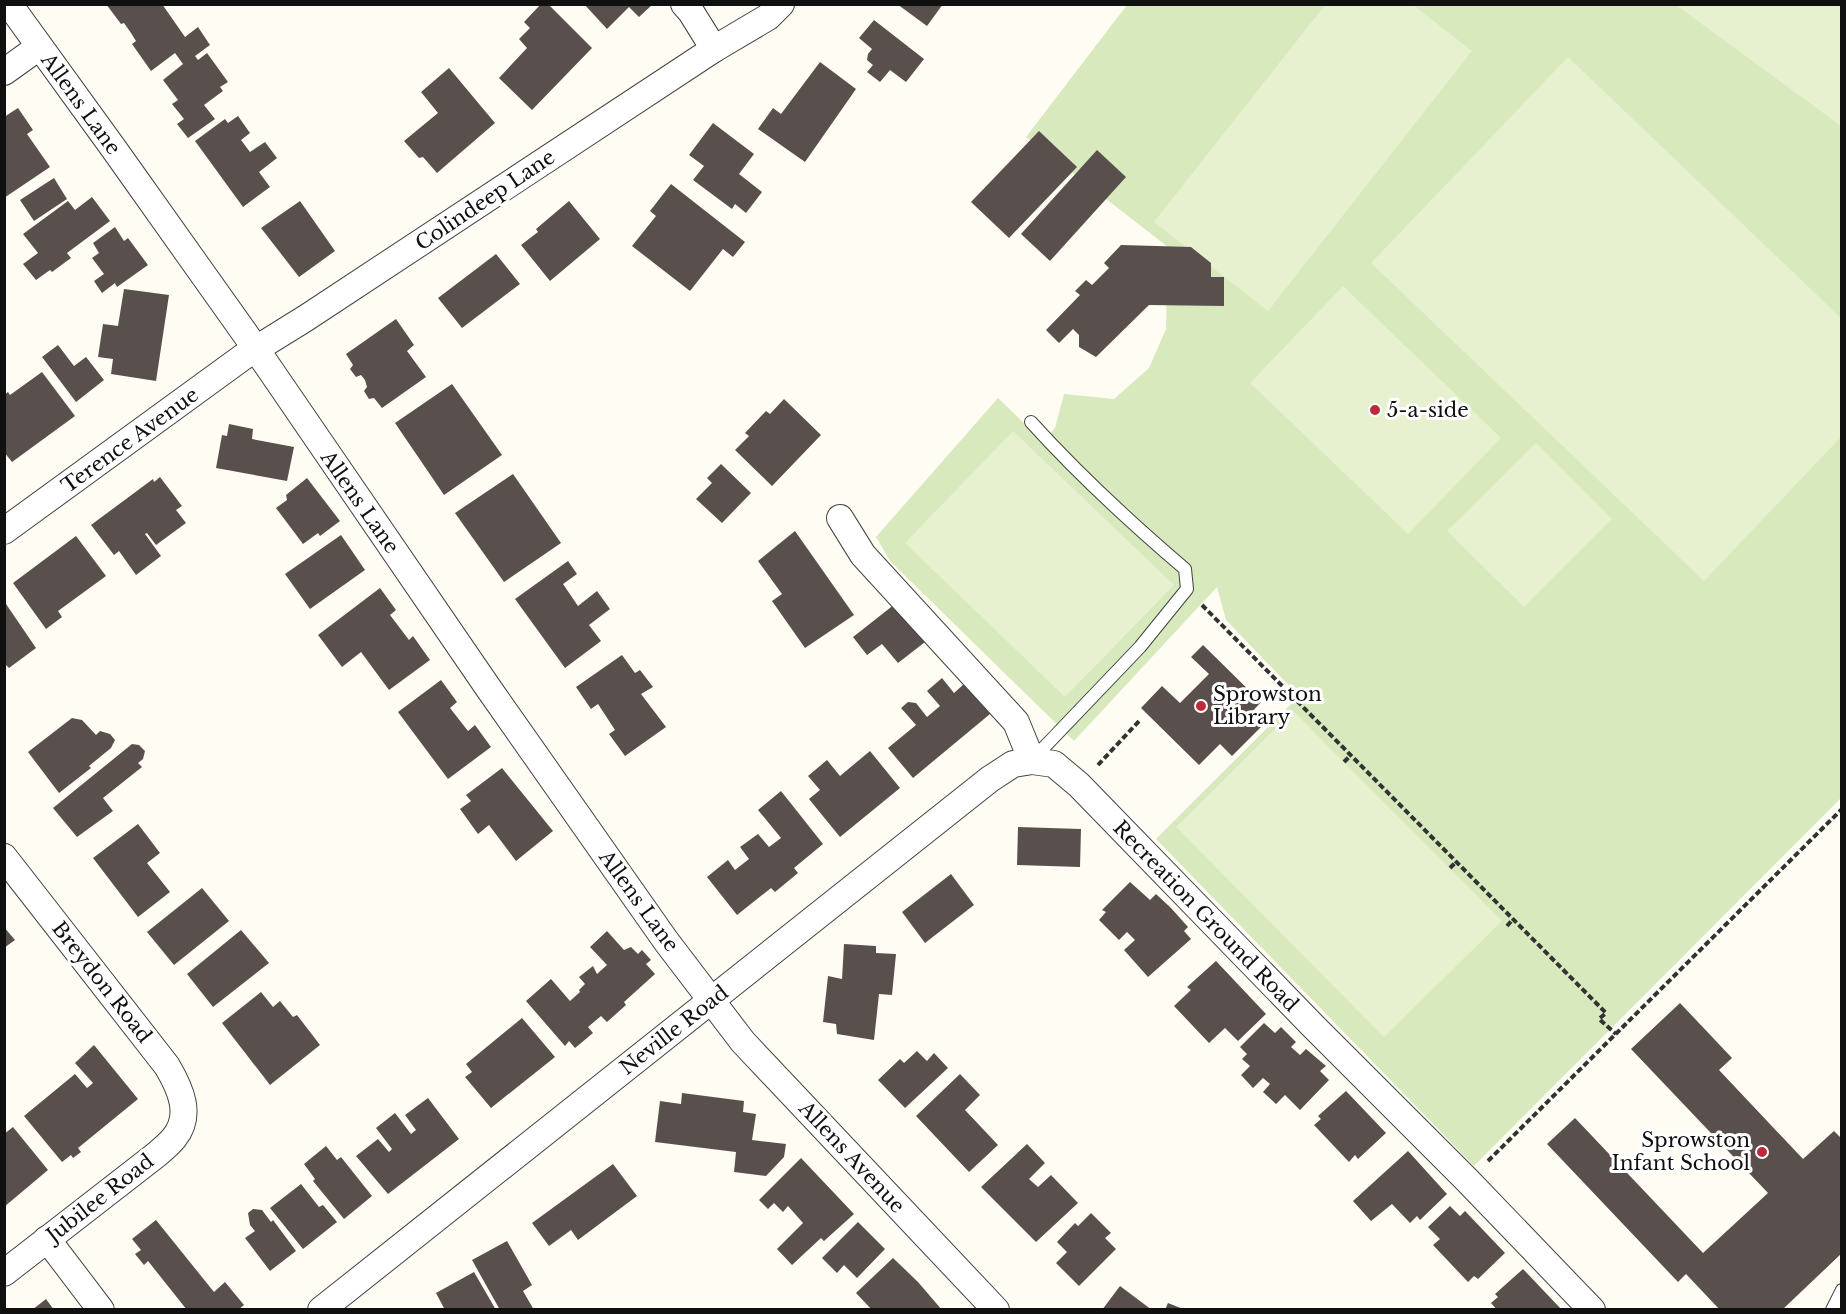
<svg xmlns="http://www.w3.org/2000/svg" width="1846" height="1314" viewBox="0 0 1846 1314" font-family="'Libre Baskerville',serif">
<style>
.green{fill:#d7e9bd}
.pitch{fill:#e7f1cf}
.building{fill:#59504d}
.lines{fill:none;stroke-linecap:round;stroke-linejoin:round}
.service-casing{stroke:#434343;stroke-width:14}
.minor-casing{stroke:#434343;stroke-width:28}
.path{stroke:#323232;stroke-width:4;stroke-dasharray:6 3;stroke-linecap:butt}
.service{stroke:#fff;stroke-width:12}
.minor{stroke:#fff;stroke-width:26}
.poi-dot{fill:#be2a3a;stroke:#fff;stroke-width:2}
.labels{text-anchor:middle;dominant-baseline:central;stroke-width:6;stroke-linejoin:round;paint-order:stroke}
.street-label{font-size:20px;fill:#101010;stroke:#fff}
.poi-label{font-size:20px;fill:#101010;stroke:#fff;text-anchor:start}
</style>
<rect width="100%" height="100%" fill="#fffcf3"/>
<path class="green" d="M 1127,5 L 1841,5 L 1841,798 L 1474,1166 L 1156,839 L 1299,696 L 1226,620 L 1217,587 L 1074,741 L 890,561 L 876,537 L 998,398 L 1043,442 L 1055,428 L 1064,394 L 1114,399 L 1149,368 L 1166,329 L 1168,247 L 1026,137 Z"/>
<g class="pitch">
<path d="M 1325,5 L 1413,5 L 1472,51 L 1268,311 L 1154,222 Z"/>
<path d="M 1676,5 L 1841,5 L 1841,126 Z"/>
<path d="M 1568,57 L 1841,318 L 1841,437 L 1704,581 L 1371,263 Z"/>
<path d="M 1343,286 L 1501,438 L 1408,534 L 1250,383 Z"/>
<path d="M 1013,431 L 1174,585 L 1065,697 L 905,543 Z"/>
<path d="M 1536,443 L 1612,519 L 1524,607 L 1447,531 Z"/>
<path d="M 1293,711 L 1502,921 L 1384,1037 L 1176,827 Z"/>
</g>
<g class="building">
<path d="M 106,4 L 162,4 L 185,37 L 198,27 L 210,45 L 195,56 L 198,60 L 207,53 L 228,82 L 220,87 L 223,91 L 204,105 L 215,119 L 188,138 L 177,124 L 184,119 L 172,104 L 178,100 L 163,80 L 183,64 L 175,53 L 151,71 L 132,44 L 136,41 L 131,33 L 124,23 L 121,24 Z"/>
<path d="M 541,4 L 548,4 L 592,48 L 532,110 L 499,78 L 527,48 L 519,39 L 530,28 L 524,22 Z"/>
<path d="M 584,4 L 653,4 L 639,17 L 629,7 L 607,29 Z"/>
<path d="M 897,4 L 943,4 L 927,26 Z"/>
<path d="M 874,20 L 924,59 L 906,82 L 890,70 L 880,82 L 867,72 L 873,65 L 867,60 L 868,54 L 872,49 L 859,38 Z"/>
<path d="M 820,62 L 856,89 L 805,162 L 758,129 L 773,108 L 781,114 Z"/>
<path d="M 449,68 L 495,123 L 437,173 L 423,157 L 419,158 L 404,141 L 438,113 L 421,92 Z"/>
<path d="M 18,108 L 33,130 L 27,134 L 50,167 L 4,198 L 4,117 Z"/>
<path d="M 238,116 L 250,133 L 241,140 L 250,152 L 265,142 L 277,158 L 259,172 L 270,187 L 243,207 L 195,141 L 225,119 L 228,123 Z"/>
<path d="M 713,123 L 754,154 L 739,174 L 762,192 L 746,213 L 735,204 L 732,209 L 693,180 L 704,166 L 689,155 Z"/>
<path d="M 1039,131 L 1077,167 L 1009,238 L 971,202 Z"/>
<path d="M 1097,150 L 1126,177 L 1050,261 L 1021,234 Z"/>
<path d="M 54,178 L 67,199 L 34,221 L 20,200 Z"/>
<path d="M 671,184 L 745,242 L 733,257 L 723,249 L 690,291 L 632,246 L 656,216 L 650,211 Z"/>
<path d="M 92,197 L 110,221 L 67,253 L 71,258 L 52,272 L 50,270 L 36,280 L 23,264 L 38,253 L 23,234 L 68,201 L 75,210 Z"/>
<path d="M 300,201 L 335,251 L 299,277 L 261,228 Z"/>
<path d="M 569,201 L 600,239 L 550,281 L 521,245 L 538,232 L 536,229 Z"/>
<path d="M 115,227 L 124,241 L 128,238 L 148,265 L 117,287 L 115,283 L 102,293 L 94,281 L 104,274 L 92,258 L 99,253 L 93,243 Z"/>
<path d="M 1121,245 L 1191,247 L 1211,263 L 1211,277 L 1224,277 L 1224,306 L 1149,305 L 1096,357 L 1079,347 L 1079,335 L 1073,329 L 1059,343 L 1046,330 L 1080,295 L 1075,291 L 1086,280 L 1092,285 L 1109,268 L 1104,263 Z"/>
<path d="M 496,254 L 520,284 L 462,328 L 438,298 Z"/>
<path d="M 124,289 L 169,295 L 156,381 L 111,374 L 113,359 L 98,357 L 103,324 L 118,326 Z"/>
<path d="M 396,319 L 414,345 L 407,351 L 426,377 L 382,408 L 374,398 L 369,399 L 364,391 L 367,387 L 365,380 L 361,375 L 356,377 L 350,369 L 353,365 L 346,354 Z"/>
<path d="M 58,345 L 74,366 L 86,357 L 104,380 L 76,402 L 42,357 Z"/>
<path d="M 42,372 L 75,416 L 12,462 L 4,452 L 4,395 L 8,392 L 10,395 Z"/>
<path d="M 452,384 L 502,455 L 444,495 L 395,423 Z"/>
<path d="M 784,399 L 821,435 L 772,486 L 735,450 L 749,436 L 745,433 L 766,411 L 770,414 Z"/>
<path d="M 229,424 L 253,429 L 252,439 L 294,447 L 287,481 L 216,468 L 222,435 L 227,436 Z"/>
<path d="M 721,464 L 751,493 L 722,523 L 696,499 L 712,483 L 707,478 Z"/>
<path d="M 513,474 L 561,543 L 504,582 L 455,513 Z"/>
<path d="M 160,477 L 182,506 L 176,510 L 186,523 L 156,545 L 147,533 L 145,534 L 161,556 L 136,575 L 119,551 L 114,555 L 91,525 L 153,479 L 154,482 Z"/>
<path d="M 307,478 L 340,521 L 320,536 L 318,533 L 303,544 L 276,508 L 287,500 L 286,495 Z"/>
<path d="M 795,531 L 854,615 L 805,648 L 772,601 L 782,594 L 758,561 Z"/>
<path d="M 341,535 L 365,570 L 310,609 L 285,574 Z"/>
<path d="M 76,536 L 106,576 L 58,611 L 62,617 L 46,629 L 13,583 Z"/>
<path d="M 568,561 L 577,574 L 563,584 L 578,606 L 597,591 L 610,609 L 589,625 L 601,641 L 565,668 L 515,599 Z"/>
<path d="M 380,588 L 396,610 L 390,615 L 409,640 L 413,636 L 430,660 L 389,690 L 361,652 L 342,667 L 318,635 Z"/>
<path d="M 4,601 L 36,648 L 9,668 L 4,663 Z"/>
<path d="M 895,604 L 925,642 L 898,663 L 882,644 L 867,655 L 853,637 Z"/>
<path d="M 1203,645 L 1261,702 L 1250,714 L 1262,726 L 1232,756 L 1220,744 L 1199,765 L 1141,708 L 1162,686 L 1180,703 L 1209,674 L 1191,657 Z"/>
<path d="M 622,655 L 635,673 L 640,670 L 653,687 L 641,694 L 666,727 L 625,756 L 609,734 L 615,730 L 598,704 L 591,709 L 576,687 Z"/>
<path d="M 942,678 L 954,693 L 964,684 L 990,714 L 913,778 L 888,748 L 916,725 L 901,708 L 908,702 L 916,703 L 927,717 L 940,706 L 927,691 Z"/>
<path d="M 441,680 L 457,702 L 450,708 L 468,731 L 475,725 L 491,747 L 448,779 L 398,712 Z"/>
<path d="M 72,718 L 82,720 L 96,735 L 100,731 L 110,734 L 115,740 L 111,748 L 89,766 L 91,768 L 59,793 L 28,752 Z"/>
<path d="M 132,744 L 139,745 L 145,751 L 143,759 L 138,763 L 142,767 L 103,798 L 113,811 L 77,837 L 53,808 Z"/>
<path d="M 870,751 L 900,788 L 840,837 L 809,799 L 820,790 L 808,776 L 827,760 L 840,776 Z"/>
<path d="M 502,768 L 553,831 L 516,861 L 489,825 L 478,834 L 460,809 L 471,801 L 466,795 Z"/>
<path d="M 781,791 L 823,844 L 794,868 L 798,873 L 775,892 L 771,888 L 737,915 L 707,877 L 728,860 L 735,870 L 749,859 L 740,847 L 758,834 L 769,847 L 781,838 L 758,810 Z"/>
<path d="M 138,824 L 160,853 L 147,863 L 170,892 L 138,917 L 93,858 Z"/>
<path d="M 1018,827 L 1081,829 L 1080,867 L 1017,865 Z"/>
<path d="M 951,874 L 974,905 L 925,943 L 902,912 Z"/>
<path d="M 1130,882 L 1150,900 L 1156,894 L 1171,908 L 1188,927 L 1184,931 L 1191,939 L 1148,977 L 1124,950 L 1135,940 L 1127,932 L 1119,940 L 1099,920 L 1106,912 L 1102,910 Z"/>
<path d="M 202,888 L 229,921 L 174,965 L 147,932 Z"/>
<path d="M 4,927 L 15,940 L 4,948 Z"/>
<path d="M 241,930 L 269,963 L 213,1007 L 187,974 Z"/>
<path d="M 607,931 L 624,950 L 631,947 L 638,954 L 642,950 L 651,960 L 646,964 L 655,974 L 624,1002 L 626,1005 L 607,1022 L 601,1016 L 588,1027 L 593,1033 L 575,1048 L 569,1041 L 565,1046 L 526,1001 L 551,979 L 570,1001 L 580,992 L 579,990 L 585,984 L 579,977 L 593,966 L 597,974 L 607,965 L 590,947 Z"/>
<path d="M 844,944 L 876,946 L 876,953 L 896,954 L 892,995 L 879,994 L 874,1040 L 837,1034 L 836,1024 L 823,1022 L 828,976 L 842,979 Z"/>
<path d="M 1216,961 L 1266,1014 L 1238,1041 L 1225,1028 L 1209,1043 L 1174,1006 L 1191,990 L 1187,987 Z"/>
<path d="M 261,992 L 273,1007 L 280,1001 L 293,1017 L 297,1015 L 320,1045 L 270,1085 L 222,1023 Z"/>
<path d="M 1680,1003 L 1732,1058 L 1719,1070 L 1803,1159 L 1834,1131 L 1842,1139 L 1842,1253 L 1782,1310 L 1720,1310 L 1686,1274 L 1678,1282 L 1547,1144 L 1575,1118 L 1703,1253 L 1768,1193 L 1631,1049 Z"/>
<path d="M 522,1018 L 555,1057 L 491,1108 L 465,1077 L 472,1072 L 466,1064 Z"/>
<path d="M 1264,1023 L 1275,1033 L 1281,1027 L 1296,1042 L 1291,1047 L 1300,1055 L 1306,1049 L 1326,1066 L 1320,1071 L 1329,1080 L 1300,1110 L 1285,1095 L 1276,1104 L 1263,1092 L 1270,1084 L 1263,1078 L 1253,1088 L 1241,1075 L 1250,1066 L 1242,1059 L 1247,1054 L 1240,1047 Z"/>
<path d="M 94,1045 L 138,1099 L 78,1148 L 81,1152 L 73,1158 L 71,1155 L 62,1162 L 24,1116 L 75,1074 L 87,1088 L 93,1083 L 75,1063 Z"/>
<path d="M 917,1051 L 927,1061 L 934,1053 L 948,1068 L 905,1108 L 878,1080 L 900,1059 L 904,1063 Z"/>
<path d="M 960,1074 L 980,1095 L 965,1110 L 998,1145 L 969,1172 L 916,1116 Z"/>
<path d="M 1346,1091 L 1386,1133 L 1358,1159 L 1355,1155 L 1349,1162 L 1314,1125 L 1321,1119 L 1318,1116 Z"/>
<path d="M 682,1093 L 744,1101 L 743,1112 L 756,1114 L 752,1140 L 786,1144 L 784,1157 L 766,1176 L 734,1172 L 736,1152 L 655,1142 L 660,1101 L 681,1104 Z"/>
<path d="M 428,1098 L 459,1139 L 388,1194 L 356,1156 L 378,1139 L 389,1152 L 392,1149 L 376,1128 L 395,1113 L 411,1134 L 416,1130 L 405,1115 Z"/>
<path d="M 13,1127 L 48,1170 L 4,1207 L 4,1134 Z"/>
<path d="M 1027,1144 L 1045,1163 L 1029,1179 L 1038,1187 L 1051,1175 L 1078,1203 L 1036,1242 L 981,1187 Z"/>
<path d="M 326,1146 L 337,1160 L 341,1157 L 372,1196 L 344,1219 L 313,1181 L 315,1179 L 304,1164 Z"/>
<path d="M 1408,1151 L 1447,1194 L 1420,1220 L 1417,1216 L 1410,1223 L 1392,1204 L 1371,1221 L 1353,1201 Z"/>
<path d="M 801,1158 L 854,1214 L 824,1241 L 821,1238 L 792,1265 L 777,1249 L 803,1223 L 788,1206 L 783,1212 L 774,1203 L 768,1209 L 759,1200 Z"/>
<path d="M 613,1164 L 637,1196 L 578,1240 L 571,1230 L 549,1246 L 532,1223 Z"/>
<path d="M 301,1184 L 319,1207 L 323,1205 L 337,1222 L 303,1249 L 270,1208 Z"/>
<path d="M 1450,1206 L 1460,1216 L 1465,1211 L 1505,1253 L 1478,1279 L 1474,1276 L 1468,1282 L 1433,1245 L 1440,1239 L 1428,1227 Z"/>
<path d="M 253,1209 L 262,1210 L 271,1222 L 273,1220 L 296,1251 L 270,1271 L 245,1238 L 255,1231 L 250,1225 L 248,1213 Z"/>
<path d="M 1091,1213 L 1111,1233 L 1105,1238 L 1116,1249 L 1079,1286 L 1056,1263 L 1067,1252 L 1057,1242 L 1075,1223 L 1078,1226 Z"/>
<path d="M 156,1220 L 214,1292 L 225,1282 L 244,1305 L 238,1310 L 187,1310 L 148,1261 L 144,1265 L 135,1254 L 141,1250 L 132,1239 Z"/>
<path d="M 858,1222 L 885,1249 L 857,1278 L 844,1265 L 837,1273 L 822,1258 Z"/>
<path d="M 507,1241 L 532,1285 L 523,1291 L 534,1310 L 500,1310 L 472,1260 Z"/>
<path d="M 893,1258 L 918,1282 L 942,1310 L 872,1310 L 856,1293 Z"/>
<path d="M 1523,1269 L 1542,1289 L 1562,1310 L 1497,1310 L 1491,1303 L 1498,1297 L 1495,1294 Z"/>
<path d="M 474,1272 L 496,1310 L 445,1310 L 436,1293 Z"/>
<path d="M 1120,1286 L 1152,1310 L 1102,1310 Z"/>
<path d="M 46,1299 L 54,1310 L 32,1310 Z"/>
<path d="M 1168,1303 L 1183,1309 L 1183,1310 L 1165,1310 Z"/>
</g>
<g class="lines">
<defs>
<g id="service">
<path d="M 1031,422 C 1079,475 1131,523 1185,569 L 1187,589 L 1140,647 L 1032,760"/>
<path d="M 1832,1310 L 1842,1290"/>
</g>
<g id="minor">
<path d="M 9,4 L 114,149 L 256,349 L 489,689 L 666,941 L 743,1042 L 996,1310"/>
<path d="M 684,4 L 691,12 L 714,49"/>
<path d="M 4,72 L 39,47"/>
<path d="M 840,518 L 863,555 L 1016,722 L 1032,761 L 1054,764 L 1079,785 L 1314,1027 L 1467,1180 L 1592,1310"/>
<path d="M 4,531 L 243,357 L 306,318 L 714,49 L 768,17 L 781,4"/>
<path d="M 4,857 L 167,1066 C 180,1088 193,1115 174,1138 C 169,1144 162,1150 156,1155 L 4,1273"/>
<path d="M 47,1239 L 101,1310"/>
<path d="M 321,1310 L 990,779 L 1013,764 L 1032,761"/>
</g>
</defs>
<use href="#service" class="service-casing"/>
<use href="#minor" class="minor-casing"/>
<g class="path">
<path d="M 1202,605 L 1606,1013 L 1599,1019 L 1616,1034"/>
<path d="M 1344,762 L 1350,756"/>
<path d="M 1098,765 L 1141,719"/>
<path d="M 1450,868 L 1456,862"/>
<path d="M 1507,926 L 1513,919"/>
<path d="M 1488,1161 L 1842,809"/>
</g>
<use href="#service" class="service"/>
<use href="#minor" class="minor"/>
</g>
<g class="poi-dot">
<circle cx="1375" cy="410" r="6"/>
<circle cx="1201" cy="706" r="6"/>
<circle cx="1762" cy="1152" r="6"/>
</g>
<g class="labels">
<g class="street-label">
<text transform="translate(81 104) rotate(54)">Allens Lane</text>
<text transform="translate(485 200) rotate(-34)">Colindeep Lane</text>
<text transform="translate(130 440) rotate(-36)">Terence Avenue</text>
<text transform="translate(360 502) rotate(55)">Allens Lane</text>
<text transform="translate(639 901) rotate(54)">Allens Lane</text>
<text transform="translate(1206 916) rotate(46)">Recreation Ground Road</text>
<text transform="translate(102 982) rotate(52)">Breydon Road</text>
<text transform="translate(674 1030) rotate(-38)">Neville Road</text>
<text transform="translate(852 1157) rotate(47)">Allens Avenue</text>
<text transform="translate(100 1198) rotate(-38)">Jubilee Road</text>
</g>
<g class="poi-label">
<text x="1387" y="410">5-a-side</text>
<text x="1213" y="694">Sprowston<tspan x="1213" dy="23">Library</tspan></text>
<text x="1750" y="1140" text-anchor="end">Sprowston<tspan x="1750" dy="23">Infant School</tspan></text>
</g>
</g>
<rect width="1846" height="1314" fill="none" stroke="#101010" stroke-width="12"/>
</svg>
